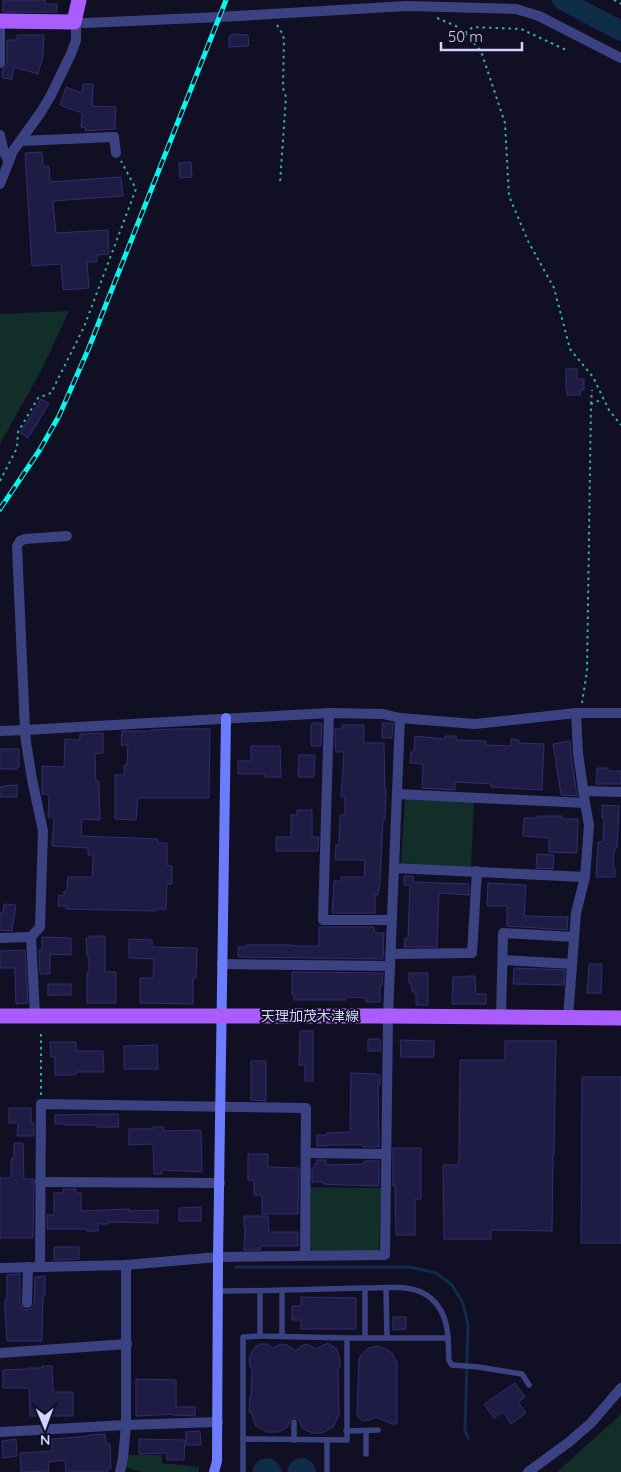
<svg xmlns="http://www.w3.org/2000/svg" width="621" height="1472" viewBox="0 0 621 1472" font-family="Quicksand,'Noto Sans JP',sans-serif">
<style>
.green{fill:#122e29}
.water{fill:#0f2d48}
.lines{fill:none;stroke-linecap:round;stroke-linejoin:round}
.stream{stroke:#0f2d48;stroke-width:3}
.river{stroke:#0f2d48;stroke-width:20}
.building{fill:#1e1b45;stroke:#322e70}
.path{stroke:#31b39a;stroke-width:2;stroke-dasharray:2.5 4;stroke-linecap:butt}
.lane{stroke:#3b4282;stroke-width:5.5}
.street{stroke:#3b4282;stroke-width:10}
.secondary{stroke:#6c7cfc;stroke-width:10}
.primary{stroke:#aa5cfc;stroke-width:15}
.rail-casing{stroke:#05f8ee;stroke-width:5}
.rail{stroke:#100f24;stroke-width:3;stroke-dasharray:9;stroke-linecap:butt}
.labels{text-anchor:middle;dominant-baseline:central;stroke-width:4;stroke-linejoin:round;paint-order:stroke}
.street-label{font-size:14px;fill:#d3d4fe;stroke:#100f24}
</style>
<rect width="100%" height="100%" fill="#100f24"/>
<g class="green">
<path d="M 69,311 L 42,369 L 0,444 L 0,314 Z"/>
<path d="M 405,797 L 474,801 L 471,867 L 401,863 Z"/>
<path d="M 310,1187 L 381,1188 L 379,1250 L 377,1251 L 311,1251 L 310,1249 Z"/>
<path d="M 621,1413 L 621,1472 L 557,1472 L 619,1416 Z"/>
<path d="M 128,1455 L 162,1455 L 162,1463 L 199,1467 L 199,1472 L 141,1472 L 126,1467 Z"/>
</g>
<g class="water">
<path d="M 268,1458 C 276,1460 280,1464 282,1472 L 252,1472 C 254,1463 259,1459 268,1458 Z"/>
<path d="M 302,1458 C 310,1459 315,1464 316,1472 L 287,1472 C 288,1464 293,1459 302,1458 Z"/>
</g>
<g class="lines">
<path class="stream" d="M 236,1267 L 410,1267 L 436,1273 L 452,1285 L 463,1303 L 468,1325 L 465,1430 L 468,1438"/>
<path class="river" d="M 562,0 L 621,31"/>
</g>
<g class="building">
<path d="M 3,0 L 45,0 L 45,4 L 57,4 L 57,12 L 3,12 Z"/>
<path d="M 232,34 L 248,35 L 249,46 L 229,47 L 229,36 L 232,36 Z"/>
<path d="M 17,35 L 44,35 L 43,56 L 38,74 L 14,67 L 12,79 L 2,78 L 3,69 L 7,63 L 7,40 L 17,40 Z"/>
<path d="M 83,84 L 93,84 L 92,106 L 116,107 L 115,129 L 85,131 L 86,128 L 81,127 L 82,113 L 60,105 L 66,87 L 82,93 Z"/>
<path d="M 42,152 L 43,167 L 49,166 L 50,182 L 121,177 L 123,196 L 53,201 L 56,233 L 108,230 L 109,254 L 97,255 L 97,262 L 87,262 L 89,288 L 63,290 L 61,264 L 32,266 L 25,153 Z"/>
<path d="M 191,162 L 192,177 L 180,178 L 179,163 Z"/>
<path d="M 566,369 L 577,369 L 577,379 L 584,379 L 584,390 L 580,390 L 581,395 L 567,395 L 567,390 L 566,390 Z"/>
<path d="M 41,399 L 49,404 L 28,438 L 20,433 Z"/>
<path d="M 313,723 L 322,723 L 321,746 L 311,746 L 311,725 L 313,725 Z"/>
<path d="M 382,723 L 393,723 L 392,738 L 382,738 Z"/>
<path d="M 342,725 L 364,725 L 364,743 L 384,743 L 385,789 L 386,789 L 385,819 L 383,819 L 380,883 L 378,895 L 375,894 L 375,913 L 332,913 L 334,881 L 341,881 L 341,877 L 364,877 L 365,860 L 335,860 L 336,845 L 339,845 L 340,815 L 345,815 L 345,797 L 341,797 L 344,752 L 336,752 L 335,746 L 335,729 L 342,729 Z"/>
<path d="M 174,729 L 210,729 L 209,798 L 138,798 L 136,820 L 115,819 L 115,775 L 124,775 L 124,765 L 127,765 L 128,745 L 121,745 L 122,731 L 151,731 L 151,730 Z"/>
<path d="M 103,733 L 103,753 L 95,754 L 96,781 L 99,781 L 100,820 L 82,819 L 81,836 L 158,839 L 158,843 L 167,843 L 167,865 L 172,866 L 172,884 L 167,884 L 166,909 L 156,909 L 156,911 L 66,909 L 66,906 L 58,906 L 59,895 L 64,896 L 64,891 L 67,891 L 68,877 L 92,877 L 93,855 L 88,855 L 88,848 L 52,846 L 54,818 L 48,817 L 49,795 L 42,794 L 42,766 L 64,767 L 65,739 L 80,740 L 80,734 Z"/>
<path d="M 415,736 L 445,739 L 445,736 L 456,736 L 456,740 L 486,741 L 486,745 L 511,746 L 511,739 L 519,740 L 519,743 L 544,744 L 542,790 L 491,787 L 491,784 L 455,782 L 455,790 L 422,788 L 423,764 L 410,763 L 411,752 L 414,752 Z"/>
<path d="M 570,741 L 571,754 L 577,796 L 561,795 L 553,744 Z"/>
<path d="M 251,746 L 280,746 L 281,777 L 265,777 L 265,774 L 238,774 L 238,761 L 251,761 Z"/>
<path d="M 0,749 L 19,749 L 19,767 L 17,767 L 17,769 L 0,769 Z"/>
<path d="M 299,755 L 315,755 L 314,777 L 298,777 Z"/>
<path d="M 597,768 L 608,768 L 608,771 L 621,771 L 621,784 L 596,784 Z"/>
<path d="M 17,785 L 17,797 L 0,797 L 0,787 L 3,787 L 3,786 Z"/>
<path d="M 602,805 L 619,806 L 617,848 L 615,848 L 615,851 L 614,851 L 613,868 L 615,868 L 615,877 L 596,877 L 598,842 L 603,842 L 604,818 L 602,818 Z"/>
<path d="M 297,810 L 312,810 L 312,837 L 319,837 L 318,851 L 276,851 L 276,837 L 291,837 L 291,815 L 297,815 Z"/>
<path d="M 537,816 L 562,816 L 562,819 L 578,819 L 577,853 L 549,852 L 549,838 L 523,836 L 524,818 L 537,818 Z"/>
<path d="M 537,854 L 554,855 L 553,869 L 536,868 Z"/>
<path d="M 404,876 L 413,876 L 413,882 L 469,884 L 469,895 L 439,893 L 437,947 L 404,947 L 405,938 L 408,938 L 410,885 L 404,885 Z"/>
<path d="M 488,883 L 526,885 L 524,916 L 568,917 L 567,930 L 507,926 L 507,906 L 487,906 Z"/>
<path d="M 4,904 L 16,905 L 12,931 L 0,930 L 0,913 L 3,913 Z"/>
<path d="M 319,927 L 374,927 L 375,933 L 384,933 L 383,959 L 238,957 L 238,947 L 246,947 L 246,945 L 290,945 L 297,946 L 319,946 Z"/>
<path d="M 89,936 L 105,936 L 105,972 L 116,972 L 116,1003 L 87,1003 L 87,973 L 89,973 L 89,956 L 87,956 L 86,938 L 89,938 Z"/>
<path d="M 42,937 L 71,938 L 71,955 L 50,954 L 50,974 L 40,974 L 39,950 L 42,950 Z"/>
<path d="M 129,939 L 152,940 L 152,947 L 197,948 L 196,978 L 193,978 L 193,1004 L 140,1003 L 140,978 L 153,978 L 154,959 L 129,958 Z"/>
<path d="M 25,950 L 28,1003 L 16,1004 L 15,968 L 0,968 L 0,951 Z"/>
<path d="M 589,964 L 602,964 L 601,993 L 587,993 Z"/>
<path d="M 514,968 L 565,970 L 564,985 L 513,984 Z"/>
<path d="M 292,972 L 383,973 L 382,985 L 380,985 L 380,1002 L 366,1002 L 366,998 L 346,997 L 346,1000 L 294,1000 L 294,994 L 292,994 Z"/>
<path d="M 409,973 L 428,973 L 428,1005 L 416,1005 L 416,992 L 412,992 L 411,983 L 409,983 Z"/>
<path d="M 466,976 L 475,976 L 476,994 L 486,994 L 486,1004 L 452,1004 L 453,977 L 466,977 Z"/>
<rect x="48" y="984" width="23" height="11"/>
<path d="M 300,1031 L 313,1031 L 313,1081 L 305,1081 L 305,1065 L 299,1065 Z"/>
<path d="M 368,1039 L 380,1039 L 381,1051 L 368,1051 Z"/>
<path d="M 400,1040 L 434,1041 L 434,1057 L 401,1057 Z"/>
<path d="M 505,1041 L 556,1041 L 554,1154 L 553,1154 L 552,1231 L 491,1230 L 491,1239 L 444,1239 L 443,1165 L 458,1165 L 459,1158 L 460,1060 L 505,1060 Z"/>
<path d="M 50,1042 L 76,1042 L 76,1051 L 103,1051 L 104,1072 L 76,1072 L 76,1075 L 55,1075 L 55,1057 L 51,1057 Z"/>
<path d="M 157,1045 L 158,1069 L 124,1069 L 124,1046 Z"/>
<path d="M 251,1061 L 266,1061 L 266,1101 L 251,1100 Z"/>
<path d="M 351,1073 L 376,1074 L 376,1075 L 380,1075 L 380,1085 L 378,1085 L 379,1147 L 363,1147 L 362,1145 L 326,1145 L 326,1146 L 317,1146 L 317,1135 L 327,1135 L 327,1133 L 350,1132 Z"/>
<path d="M 582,1077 L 621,1077 L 621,1243 L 581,1243 Z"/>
<path d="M 9,1108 L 31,1108 L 31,1123 L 34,1123 L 34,1136 L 17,1136 L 18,1123 L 9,1123 Z"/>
<path d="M 118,1114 L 119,1127 L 96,1127 L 96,1125 L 65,1125 L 65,1124 L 55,1124 L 55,1115 Z"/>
<path d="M 153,1127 L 163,1127 L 164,1131 L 201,1130 L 202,1172 L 162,1170 L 162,1174 L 154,1174 L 153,1144 L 129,1145 L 129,1129 L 153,1129 Z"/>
<path d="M 14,1143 L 23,1143 L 24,1179 L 34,1179 L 33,1238 L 0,1238 L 0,1178 L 11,1178 L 11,1159 L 14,1158 Z"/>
<path d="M 393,1148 L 421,1148 L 421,1199 L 415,1199 L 415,1235 L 396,1235 L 395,1186 L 393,1186 Z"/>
<path d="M 248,1154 L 268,1154 L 268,1167 L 299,1168 L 298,1214 L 262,1214 L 262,1195 L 254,1195 L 254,1180 L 248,1180 Z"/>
<path d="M 317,1160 L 326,1160 L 326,1165 L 364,1164 L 364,1161 L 379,1161 L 379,1186 L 344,1185 L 323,1184 L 323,1182 L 312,1182 L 312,1168 L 314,1168 L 314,1164 L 317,1164 Z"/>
<path d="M 63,1189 L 76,1189 L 76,1193 L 81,1193 L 81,1211 L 129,1209 L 129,1211 L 158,1210 L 158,1223 L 108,1222 L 108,1224 L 98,1224 L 98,1231 L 87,1231 L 87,1229 L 47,1229 L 47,1215 L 54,1215 L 54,1193 L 63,1193 Z"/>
<path d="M 201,1207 L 201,1221 L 179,1221 L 179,1208 Z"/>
<path d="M 244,1216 L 268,1216 L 269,1232 L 298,1232 L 298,1246 L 261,1246 L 260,1250 L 244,1250 L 245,1227 L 244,1227 Z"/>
<path d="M 54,1247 L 79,1247 L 79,1259 L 54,1260 Z"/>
<path d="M 20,1274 L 20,1303 L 23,1309 L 26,1310 L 31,1309 L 34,1304 L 35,1277 L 45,1276 L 45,1296 L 43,1296 L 42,1341 L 7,1341 L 5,1311 L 5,1300 L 7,1300 L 7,1275 Z"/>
<path d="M 301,1297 L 356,1298 L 356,1329 L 301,1329 L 301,1320 L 292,1320 L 292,1306 L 301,1306 Z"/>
<path d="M 393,1317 L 406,1317 L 406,1329 L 393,1330 Z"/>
<path d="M 328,1343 L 337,1349 L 340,1361 L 340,1368 L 338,1368 L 339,1415 L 333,1427 L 322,1433 L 312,1433 L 302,1428 L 298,1419 L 294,1417 L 290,1419 L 289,1424 L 286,1428 L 278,1432 L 267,1432 L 256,1426 L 251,1412 L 249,1412 L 250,1396 L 251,1396 L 252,1368 L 250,1367 L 249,1357 L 255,1347 L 260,1344 L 266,1344 L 273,1348 L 281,1344 L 287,1345 L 296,1351 L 301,1346 L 307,1344 L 316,1349 Z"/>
<path d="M 378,1346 L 388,1350 L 392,1353 L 397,1363 L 397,1424 L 392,1424 L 376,1417 L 370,1420 L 363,1421 L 357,1416 L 359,1359 L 361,1355 L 369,1348 Z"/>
<path d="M 42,1366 L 52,1366 L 53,1392 L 73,1392 L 73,1416 L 30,1416 L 29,1388 L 3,1388 L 3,1370 L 28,1369 L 28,1368 L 42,1368 Z"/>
<path d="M 136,1379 L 176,1380 L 176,1407 L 195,1407 L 195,1416 L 173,1415 L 173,1414 L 136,1416 Z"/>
<path d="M 515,1383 L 525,1397 L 518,1402 L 526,1413 L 511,1424 L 503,1412 L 494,1418 L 484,1404 Z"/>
<path d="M 200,1431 L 201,1445 L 186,1445 L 186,1432 Z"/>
<path d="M 105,1434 L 106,1444 L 110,1444 L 111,1468 L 111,1469 L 107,1469 L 108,1472 L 66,1472 L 65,1460 L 48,1462 L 49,1471 L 21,1472 L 20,1453 L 52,1451 L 52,1439 L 89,1436 L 89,1435 Z"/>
<path d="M 16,1439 L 17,1456 L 3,1458 L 2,1441 Z"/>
<path d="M 139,1439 L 185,1440 L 184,1460 L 167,1460 L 167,1453 L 139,1454 Z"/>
</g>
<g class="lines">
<g class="path">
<path d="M 614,0 L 621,4"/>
<path d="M 437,18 L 456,26 L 465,33 L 481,51 L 505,123 L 509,196 L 528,241 L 554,288 L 570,349 L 593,377 L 609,410 L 621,425"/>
<path d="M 277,25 L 282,33 L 284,39 L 283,88 L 286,97 L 280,183"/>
<path d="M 465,33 L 473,27 L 521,29 L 566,50"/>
<path d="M 591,404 L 592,390"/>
<path d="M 0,481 L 17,448 L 18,432 L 38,398 L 51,393 L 84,327 L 136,189 L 121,161"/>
<path d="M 582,703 L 587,671 L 591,404 L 603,399"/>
<path d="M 41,1095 L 41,1030"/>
</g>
<g class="lane">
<path d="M 365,1288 L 365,1338"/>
<path d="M 386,1288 L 387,1338"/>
<path d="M 218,1291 C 267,1291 315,1289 364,1288 C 382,1288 404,1285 421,1292 C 440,1301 447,1319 448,1338 L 347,1338 L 260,1336 L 260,1291"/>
<path d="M 282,1291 L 282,1336"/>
<path d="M 260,1336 L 243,1337 L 243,1439 L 347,1440 L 347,1338"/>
<path d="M 448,1338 L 449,1361 L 452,1365 L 478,1367 L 522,1374 L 529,1385"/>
<path d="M 294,1422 L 294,1440"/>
<path d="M 346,1431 L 378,1430"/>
<path d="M 366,1431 L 366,1454"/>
<path d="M 243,1472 L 243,1439"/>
<path d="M 327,1472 L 327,1440"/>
</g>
<g class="street">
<path d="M 0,63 L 0,21"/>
<path d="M 0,135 L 4,152 L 9,162"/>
<path d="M 20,141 L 114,137 L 116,153"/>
<path d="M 0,184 L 13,151 L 41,112 L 51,95 L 71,54 L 76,40 L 76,29 L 74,22 L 86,23 L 220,17 L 407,6 L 516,9 L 539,16 L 621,58"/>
<path d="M 67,536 L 25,539 L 20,541 L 17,546 L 25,730 L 329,713 L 383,714 L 400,718 L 475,724 L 576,713 L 621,713"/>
<path d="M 329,713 L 323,920 L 391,920"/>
<path d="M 0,731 L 25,730 L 26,742 L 32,779 L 43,831 L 40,927 L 31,937 L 35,1015"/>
<path d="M 583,791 L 621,792"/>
<path d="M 397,794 L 585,803"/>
<path d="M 394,868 L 585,877"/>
<path d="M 0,938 L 31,937"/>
<path d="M 390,954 L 472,953 L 477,871"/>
<path d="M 503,960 L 572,964"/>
<path d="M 222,964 L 390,966"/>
<path d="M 501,1017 L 503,933 L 574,937"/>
<path d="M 568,1017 L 576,913 L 585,877 L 589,825 L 585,803 L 578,753 L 576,713"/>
<path d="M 306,1153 L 386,1154"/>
<path d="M 40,1182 L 220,1183"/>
<path d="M 40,1266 L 41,1104 L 306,1108 L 305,1256"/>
<path d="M 0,1268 L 126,1265 L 218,1257 L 385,1255 L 388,1016 L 400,718"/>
<path d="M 27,1303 L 28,1267"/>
<path d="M 0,1353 L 127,1344"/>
<path d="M 0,1432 L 126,1425 L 218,1422"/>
<path d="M 120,1472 L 123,1458 L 126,1425 L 126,1265"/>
<path d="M 528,1472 L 569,1442 L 591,1423 L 621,1388"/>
</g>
<path class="secondary" d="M 214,1472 L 217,1461 L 218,1257 L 226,718"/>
<g class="primary">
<path d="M 0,21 L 74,22 L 79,0"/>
<path d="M 0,1016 L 388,1016 L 621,1018"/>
</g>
<defs>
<path id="rail" d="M 0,509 L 39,451 L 59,416 L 88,350 L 226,0"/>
</defs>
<use href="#rail" class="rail-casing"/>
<use href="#rail" class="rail"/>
</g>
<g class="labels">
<g class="street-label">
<text x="310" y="1016">天理加茂木津線</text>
</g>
</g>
<g transform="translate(45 1427) rotate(179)" stroke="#100f24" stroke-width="4" paint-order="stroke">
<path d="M0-4L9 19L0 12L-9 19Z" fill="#d3d4fe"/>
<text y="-8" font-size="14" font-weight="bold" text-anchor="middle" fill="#d3d4fe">N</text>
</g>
<path d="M441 42v8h81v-8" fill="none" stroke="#d3d4fe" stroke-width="2.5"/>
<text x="448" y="42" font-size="15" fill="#d3d4fe" stroke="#100f24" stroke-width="4" paint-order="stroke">50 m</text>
</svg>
